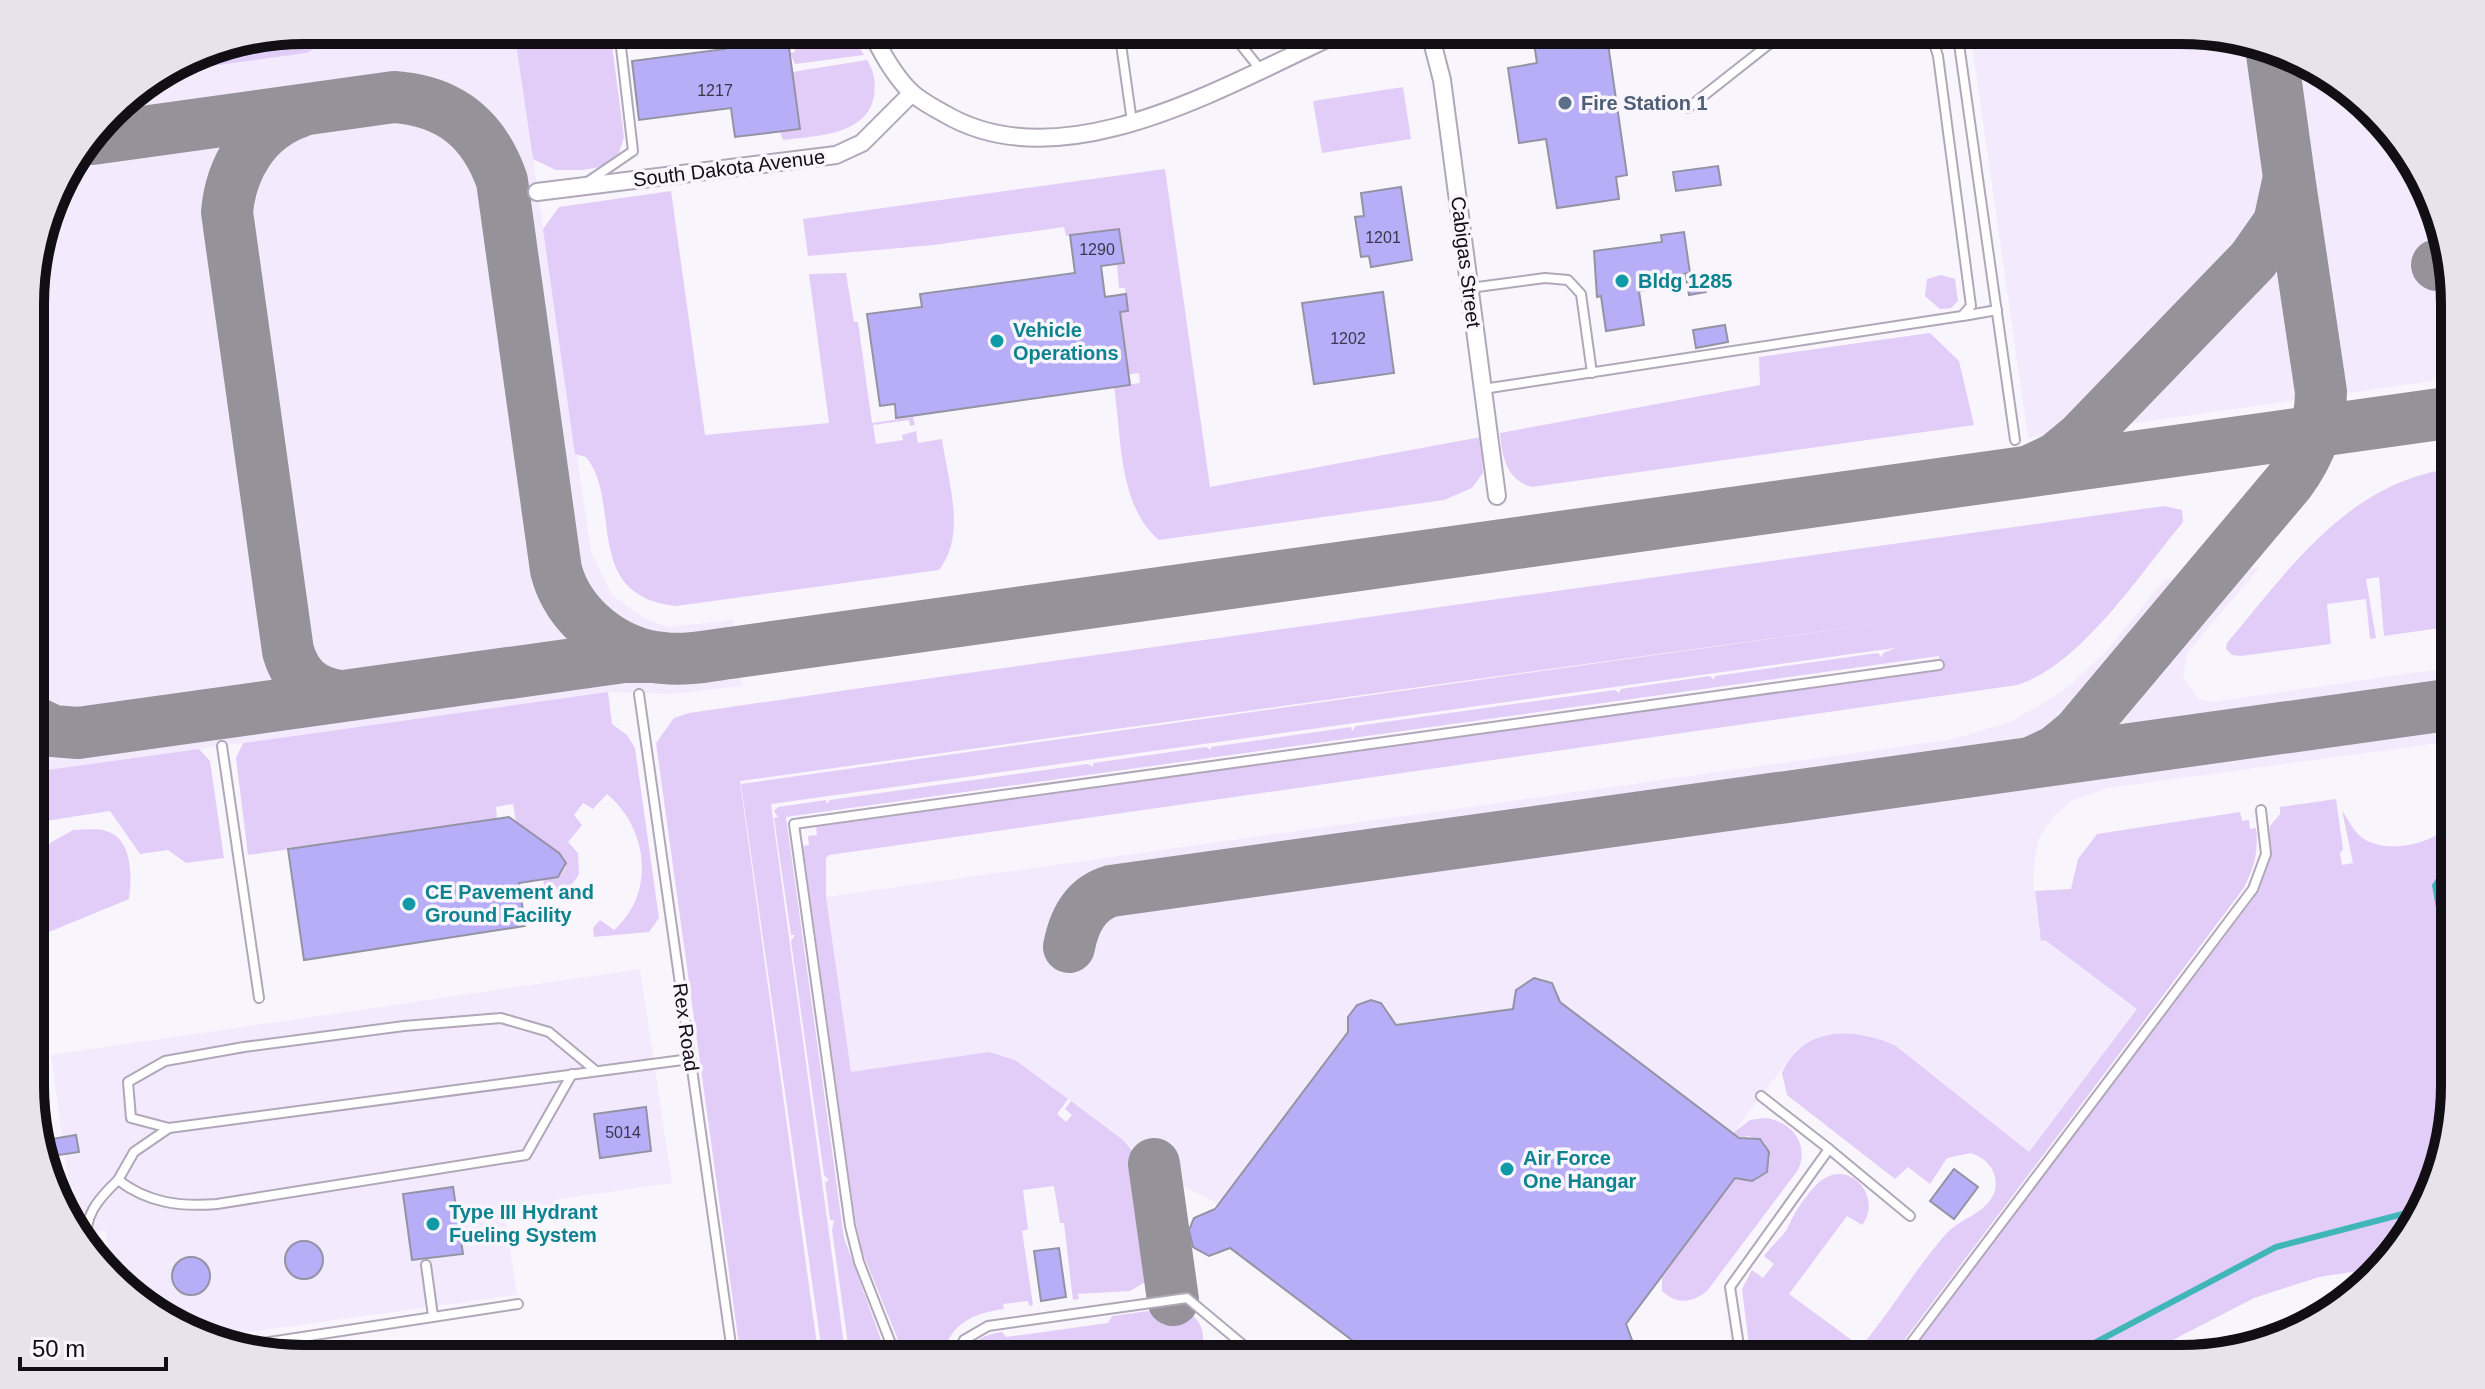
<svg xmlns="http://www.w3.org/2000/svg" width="2485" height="1389" viewBox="0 0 2485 1389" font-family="Arial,sans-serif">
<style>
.built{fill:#f3eafe}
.green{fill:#e2cdf8}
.water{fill:#40b6b8}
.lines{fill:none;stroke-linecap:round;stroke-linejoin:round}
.stream{stroke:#40b6b8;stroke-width:6}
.taxiway{stroke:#969299;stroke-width:52}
.building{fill:#b8aef7;stroke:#9493a4;stroke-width:2}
.lane-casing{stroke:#b0a8b9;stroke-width:12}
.street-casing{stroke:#b0a8b9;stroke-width:20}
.lane{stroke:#fff;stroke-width:8}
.street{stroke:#fff;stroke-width:16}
.service-dot{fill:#5c6f8a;stroke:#f9f5fd;stroke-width:3}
.culture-dot{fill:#0f9aa8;stroke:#f9f5fd;stroke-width:3}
.labels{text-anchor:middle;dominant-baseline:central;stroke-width:7;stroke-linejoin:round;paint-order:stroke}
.number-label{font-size:16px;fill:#3b364d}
.service-label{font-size:20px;font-weight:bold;fill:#4e5e75;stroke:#f9f5fd;text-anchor:start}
.street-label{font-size:20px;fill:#110e14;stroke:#f9f5fd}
.culture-label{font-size:20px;font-weight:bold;fill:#0d838f;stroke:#f9f5fd;text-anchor:start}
.rim{fill:none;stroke:#110e14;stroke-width:10}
</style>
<rect width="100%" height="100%" fill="#f9f5fd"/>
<g class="built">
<path d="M 346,30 L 514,30 L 591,551 L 612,595 L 645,619 L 668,627 L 733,620 L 742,686 L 672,694 L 609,692 L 32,772 L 32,269 L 58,183 L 123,98 L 163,74 L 307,53 Z"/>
<path d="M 1970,30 L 2181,30 L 2317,67 L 2409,152 L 2454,286 L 2454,378 L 2028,438 Z"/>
<path d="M 2260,567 L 2188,652 L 2183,677 L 2198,698 L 2211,702 L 2454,667 L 2454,741 L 2108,788 L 2071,801 L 2053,817 L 2040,836 L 2035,858 L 2033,881 L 2041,940 L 2045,940 L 2138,1009 L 2029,1152 L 1896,1046 L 1833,1034 L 1797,1049 L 1733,1133 L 1560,1002 L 1552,983 L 1539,977 L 1519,986 L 1515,995 L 1516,1008 L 1392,1026 L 1389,1011 L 1381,1003 L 1371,1000 L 1357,1005 L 1348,1017 L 1348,1032 L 1218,1204 L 1180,1184 L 1015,1060 L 989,1052 L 851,1073 L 826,897 L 1954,739 L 2012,721 L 2062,692 L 2103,655 L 2164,580 Z"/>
<path d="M 640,969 L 672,1183 L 553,1200 L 554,1208 L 505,1214 L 517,1295 L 220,1336 L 167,1322 L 112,1271 L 105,1230 L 76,1235 L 70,1197 L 74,1196 L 73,1187 L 69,1187 L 51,1055 Z"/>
</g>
<g class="green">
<path d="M 304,30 L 346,30 L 307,53 L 163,73 L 200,51 Z"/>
<path d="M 514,30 L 610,30 L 624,137 L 619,153 L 601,167 L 582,170 L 556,170 L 533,159 Z"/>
<path d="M 743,30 L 839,30 L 852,34 L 864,55 L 795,64 L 790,53 L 795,52 L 794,44 L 789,45 L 787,33 L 731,40 L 729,32 Z"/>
<path d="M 867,60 C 874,71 876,82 874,96 C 867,136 814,136 783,140 L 780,132 L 800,129 L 792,72 Z"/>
<path d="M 1403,87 L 1411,139 L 1322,153 L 1313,101 Z"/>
<path d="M 1165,169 L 1210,487 L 1481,437 L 1483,473 L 1472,488 L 1444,500 L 1159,540 C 1118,505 1122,439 1114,387 L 1140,383 L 1139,373 L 1116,376 L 1105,297 L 1108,296 L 1111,313 L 1128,311 L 1125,288 L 1119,288 L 1117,265 L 1124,263 L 1119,229 L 1066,236 L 1064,227 L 934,245 L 808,256 L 803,219 Z"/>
<path d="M 671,191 L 705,435 L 829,423 L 809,274 L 846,273 L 854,322 L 858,322 L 872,423 L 913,417 L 915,425 L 910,426 L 909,420 L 873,425 L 876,444 L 903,440 L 902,435 L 916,431 L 918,443 L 942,439 C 948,482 967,534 939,570 L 676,606 C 581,596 623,502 586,457 L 575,454 L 543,229 L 559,207 Z"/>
<path d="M 1941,275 L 1955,279 L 1958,301 L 1951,308 L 1940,309 L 1925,296 L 1927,279 Z"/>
<path d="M 1930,333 L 1959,361 L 1974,425 L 1532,487 C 1507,480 1502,458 1500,433 L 1760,385 L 1759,357 Z"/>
<path d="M 2454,468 L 2454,626 L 2384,636 L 2379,577 L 2366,579 L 2376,638 L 2370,639 L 2366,599 L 2327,604 L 2331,644 L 2241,656 L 2232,655 L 2226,649 L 2227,643 C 2291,567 2348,482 2454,468 Z"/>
<path d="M 2164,506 L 2182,510 L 2183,522 C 2140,574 2081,665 2017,685 L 829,855 L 826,858 L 826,897 L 851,1072 L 989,1052 L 1015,1060 L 1068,1099 L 1057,1114 L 1066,1122 L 1072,1115 L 1065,1109 L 1071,1101 L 1123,1140 L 1137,1156 L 1153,1257 L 1147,1281 L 1130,1291 L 1078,1294 L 1079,1299 L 1073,1300 L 1064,1223 L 1060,1223 L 1054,1186 L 1023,1190 L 1028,1229 L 1022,1231 L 1033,1305 L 1029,1306 L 1028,1301 L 1003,1304 L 1004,1309 C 972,1313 948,1325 942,1359 L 901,1359 L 897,1337 L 861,1249 L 855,1218 L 803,846 L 809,845 L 808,836 L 817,835 L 816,827 L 1940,669 L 1939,656 L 786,817 L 844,1238 L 888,1359 L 850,1359 L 832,1230 L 834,1220 L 830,1220 L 825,1182 L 829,1180 L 824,1175 L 791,941 L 795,935 L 791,935 L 774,818 L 778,817 L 774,811 L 778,807 L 826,800 L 827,804 L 830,800 L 1088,764 L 1093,767 L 1093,763 L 1206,747 L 1211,750 L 1211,747 L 1351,727 L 1352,731 L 1356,726 L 1615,690 L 1619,693 L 1621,689 L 1710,676 L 1714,680 L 1715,676 L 1878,653 L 1882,657 L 1883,653 L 1895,648 L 771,804 L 846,1359 L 823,1359 L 741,784 L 1890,622 L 740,781 L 819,1359 L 741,1359 L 656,743 L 674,718 L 689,713 L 861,688 Z"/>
<path d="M 608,692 L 612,724 L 627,735 L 635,748 L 659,918 L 649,932 L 594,937 L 593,928 L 600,920 L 614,930 C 656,893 648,828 607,794 L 593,809 L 583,803 L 574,815 L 582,825 L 568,842 L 578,853 L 579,874 C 571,888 561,897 545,891 L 543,879 L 561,875 L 566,867 L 564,858 L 516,822 L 513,804 L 496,807 L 497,819 L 248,855 L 236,758 L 243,743 Z"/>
<path d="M 199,749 L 210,761 L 224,858 L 186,863 L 168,850 L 140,854 L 110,811 L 32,823 L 32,772 Z"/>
<path d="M 2336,799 L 2343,849 L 2340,853 L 2342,865 L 2353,863 L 2342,810 C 2347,818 2354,831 2360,836 C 2384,856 2436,845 2454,820 L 2454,859 L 2446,864 L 2454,1011 L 2454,1102 L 2418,1221 L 2371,1269 L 2319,1277 L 2254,1298 L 2138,1358 L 1906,1359 L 2253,899 L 2267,868 L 2270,826 L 2280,814 L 2280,807 Z"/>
<path d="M 2240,812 L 2242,821 L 2249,820 L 2250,829 L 2256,828 C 2259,851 2254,869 2243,889 L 1890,1359 L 1752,1359 L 1751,1355 L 1760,1353 L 1758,1345 L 1749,1346 L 1742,1289 L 1752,1270 L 1763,1278 L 1774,1264 L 1764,1256 C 1770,1248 1785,1234 1787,1229 C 1792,1217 1808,1190 1822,1180 C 1851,1159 1883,1198 1862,1225 L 1847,1216 L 1789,1294 L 1861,1347 C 1891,1311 1915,1269 1946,1234 C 1960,1218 1989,1213 1995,1190 C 1999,1173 1987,1158 1971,1153 L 1947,1158 L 1930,1184 L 1908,1167 L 1895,1179 L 1787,1095 L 1782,1073 C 1803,1025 1855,1027 1896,1046 L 2029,1152 L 2137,1009 L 2045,940 L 2041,941 L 2035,891 L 2071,889 L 2078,859 L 2097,834 Z"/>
<path d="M 73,830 C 83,830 97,828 106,831 C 133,838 132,878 129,899 L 32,939 L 32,873 L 38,871 L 50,843 Z"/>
<path d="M 1765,1118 C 1791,1121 1810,1144 1798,1170 L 1707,1291 C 1692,1303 1677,1305 1662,1291 L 1662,1278 L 1735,1178 L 1752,1181 L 1767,1171 L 1770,1158 L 1765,1143 L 1749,1136 L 1740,1138 L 1733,1133 L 1750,1120 Z"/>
<path d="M 1170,1308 C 1199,1308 1212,1335 1197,1359 L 966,1359 C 971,1340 984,1335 1002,1332 L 1006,1337 L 1108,1323 L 1112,1316 Z"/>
<path d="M 414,1340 L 413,1359 L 304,1359 L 283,1353 L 357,1342 Z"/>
</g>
<path class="water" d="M 2454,859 L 2454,1011 L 2432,885 L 2446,863 Z"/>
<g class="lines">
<path class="stream" d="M 2066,1358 L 2276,1247 L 2422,1209"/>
<g class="taxiway">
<path d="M 299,112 C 255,127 231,168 227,212 L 288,651 C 296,678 311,692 340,696"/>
<path d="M 92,139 L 394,97 C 450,101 484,129 502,181 L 556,570 C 568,617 615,654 663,658 C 688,661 713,655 737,652 L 2454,412"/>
<path d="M 2437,265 L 2447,264"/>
<path d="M 2034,469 L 2057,458 L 2081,438 L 2253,260 L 2279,223 L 2289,177 L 2272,54"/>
<path d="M 32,721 L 53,731 L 78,733 L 624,657 L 651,657"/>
<path d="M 2035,761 L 2056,751 L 2078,733 L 2289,482 C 2309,455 2321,426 2321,392 L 2289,177"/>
<path d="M 1069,947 C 1074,921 1085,899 1111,891 L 2454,704"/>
<path d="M 1154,1164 L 1173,1300"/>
</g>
</g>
<g class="building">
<path d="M 1532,30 L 1582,30 L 1584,48 L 1608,44 L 1627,175 L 1616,177 L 1619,199 L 1557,208 L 1546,139 L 1519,143 L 1508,68 L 1537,63 Z"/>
<path d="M 787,33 L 800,129 L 735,137 L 731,108 L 639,120 L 632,61 L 725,49 L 724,41 Z"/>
<path d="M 1718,166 L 1721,185 L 1676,191 L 1673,172 Z"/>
<path d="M 1401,187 L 1412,260 L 1371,267 L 1369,256 L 1361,257 L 1355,217 L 1364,216 L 1361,193 Z"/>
<path d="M 1119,229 L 1124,263 L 1101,266 L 1105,297 L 1126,294 L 1128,311 L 1120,312 L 1130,385 L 896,418 L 895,404 L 880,406 L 867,314 L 922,307 L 920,294 L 1075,273 L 1070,235 Z"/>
<path d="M 1684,232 L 1690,273 L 1645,280 L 1647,290 L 1639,291 L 1644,325 L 1606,331 L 1601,296 L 1597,297 L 1594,251 L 1662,242 L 1661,235 Z"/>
<path d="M 1703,274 L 1706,292 L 1689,295 L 1686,276 Z"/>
<path d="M 1383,292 L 1394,373 L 1314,384 L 1302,303 Z"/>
<path d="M 1725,325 L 1728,342 L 1696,348 L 1693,330 Z"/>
<path d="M 509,817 L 559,853 L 566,863 L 558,877 L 519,883 L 525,926 L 304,960 L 288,849 Z"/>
<path d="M 1534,978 L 1552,983 L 1560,1002 L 1739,1138 L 1760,1139 L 1769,1152 L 1767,1172 L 1752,1181 L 1735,1178 L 1626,1324 L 1632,1340 L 1626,1359 L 1377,1359 L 1230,1248 L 1209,1256 L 1193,1247 L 1189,1230 L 1194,1218 L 1215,1209 L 1348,1032 L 1348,1017 L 1357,1005 L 1371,1000 L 1381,1003 L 1396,1025 L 1513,1009 L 1516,990 Z"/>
<path d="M 646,1107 L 651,1151 L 600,1158 L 594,1114 Z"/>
<path d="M 76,1135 L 79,1152 L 46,1157 L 40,1141 Z"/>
<path d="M 1954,1169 L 1978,1187 L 1954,1219 L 1930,1201 Z"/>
<path d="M 453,1187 L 463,1254 L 412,1260 L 403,1194 Z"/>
<circle cx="304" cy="1260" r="19"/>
<path d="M 1059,1248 L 1066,1297 L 1041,1301 L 1034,1251 Z"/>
<circle cx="191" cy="1276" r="19"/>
</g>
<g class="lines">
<defs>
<g id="lane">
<path d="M 640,30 L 660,30"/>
<path d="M 1119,30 L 1132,122"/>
<path d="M 1229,30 L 1260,69"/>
<path d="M 1314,30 L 1316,44"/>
<path d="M 1814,30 L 1825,34 L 1852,30"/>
<path d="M 1957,30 L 2015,440"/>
<path d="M 1688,108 L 1787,30"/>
<path d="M 586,183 L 633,151 L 619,30"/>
<path d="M 1470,288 L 1545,278 L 1568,280 L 1581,294 L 1592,373"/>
<path d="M 1963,316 L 1997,310"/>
<path d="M 1483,389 L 1962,316 L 1971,306 L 1938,56 L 1930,30"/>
<path d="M 639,694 L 733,1359"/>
<path d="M 222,746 L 259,998"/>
<path d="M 596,1071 L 549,1032 L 501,1018 L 404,1026 L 244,1047 L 165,1061 L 128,1082 L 131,1118 L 169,1128 L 690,1059"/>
<path d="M 1761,1096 L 1829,1149"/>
<path d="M 169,1128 L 134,1152 L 118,1180 C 148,1203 180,1207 217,1204 L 526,1155 L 572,1074"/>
<path d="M 87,1247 C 82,1217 98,1199 118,1180"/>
<path d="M 426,1265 L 433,1316"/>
<path d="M 250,1345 L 518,1304"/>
<path d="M 897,1359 L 859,1262 L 850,1226 L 794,824 L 1939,665"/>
<path d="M 954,1359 L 964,1340 L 988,1326 L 1187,1298 L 1260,1359"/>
<path d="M 1741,1359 L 1730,1287 L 1829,1149 L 1910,1216"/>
<path d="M 1899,1359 L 2253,889 L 2266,854 L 2261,810"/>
</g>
<g id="street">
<path d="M 870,30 C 881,51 893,74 910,91 C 919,100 934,108 945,114 C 1066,185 1234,80 1346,30"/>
<path d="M 1429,30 L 1442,80 L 1497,496"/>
<path d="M 537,192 L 836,155 L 862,143 L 912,93"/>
</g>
</defs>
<use href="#lane" class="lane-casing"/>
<use href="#street" class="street-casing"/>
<use href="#lane" class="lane"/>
<use href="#street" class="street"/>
</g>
<circle class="service-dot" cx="1565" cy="103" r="8"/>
<g class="culture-dot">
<circle cx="1622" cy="281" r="8"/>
<circle cx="997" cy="341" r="8"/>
<circle cx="409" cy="904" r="8"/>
<circle cx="1507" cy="1169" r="8"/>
<circle cx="433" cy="1224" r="8"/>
</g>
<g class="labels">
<g class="number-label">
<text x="715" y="90">1217</text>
<text x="1383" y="237">1201</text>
<text x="1097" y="249">1290</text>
<text x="1348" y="338">1202</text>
<text x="623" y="1132">5014</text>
</g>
<g class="service-label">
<text x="1581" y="103">Fire Station 1</text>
</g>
<g class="street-label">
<text transform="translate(729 168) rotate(-7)">South Dakota Avenue</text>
<text transform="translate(1466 262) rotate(83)">Cabigas Street</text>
<text transform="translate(686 1027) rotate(82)">Rex Road</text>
</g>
<g class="culture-label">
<text x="1638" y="281">Bldg 1285</text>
<text x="1013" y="330">Vehicle<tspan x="1013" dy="23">Operations</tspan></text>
<text x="425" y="892">CE Pavement and<tspan x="425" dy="23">Ground Facility</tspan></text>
<text x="1523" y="1158">Air Force<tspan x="1523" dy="23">One Hangar</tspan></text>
<text x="449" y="1212">Type III Hydrant<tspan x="449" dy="23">Fueling System</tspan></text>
</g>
</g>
<path d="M0 0H2485V1389H0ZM304 44H2181A260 260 0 0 1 2441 304V1085A260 260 0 0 1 2181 1345H304A260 260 0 0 1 44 1085V304A260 260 0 0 1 304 44Z" fill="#e6e3ea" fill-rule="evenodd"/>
<path class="rim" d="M304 44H2181A260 260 0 0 1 2441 304V1085A260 260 0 0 1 2181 1345H304A260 260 0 0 1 44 1085V304A260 260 0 0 1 304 44Z"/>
<path d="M20 1357v12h146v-12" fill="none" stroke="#110e14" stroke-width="4"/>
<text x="32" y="1357" font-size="24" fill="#110e14" stroke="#f9f5fd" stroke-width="6" paint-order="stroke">50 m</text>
</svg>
